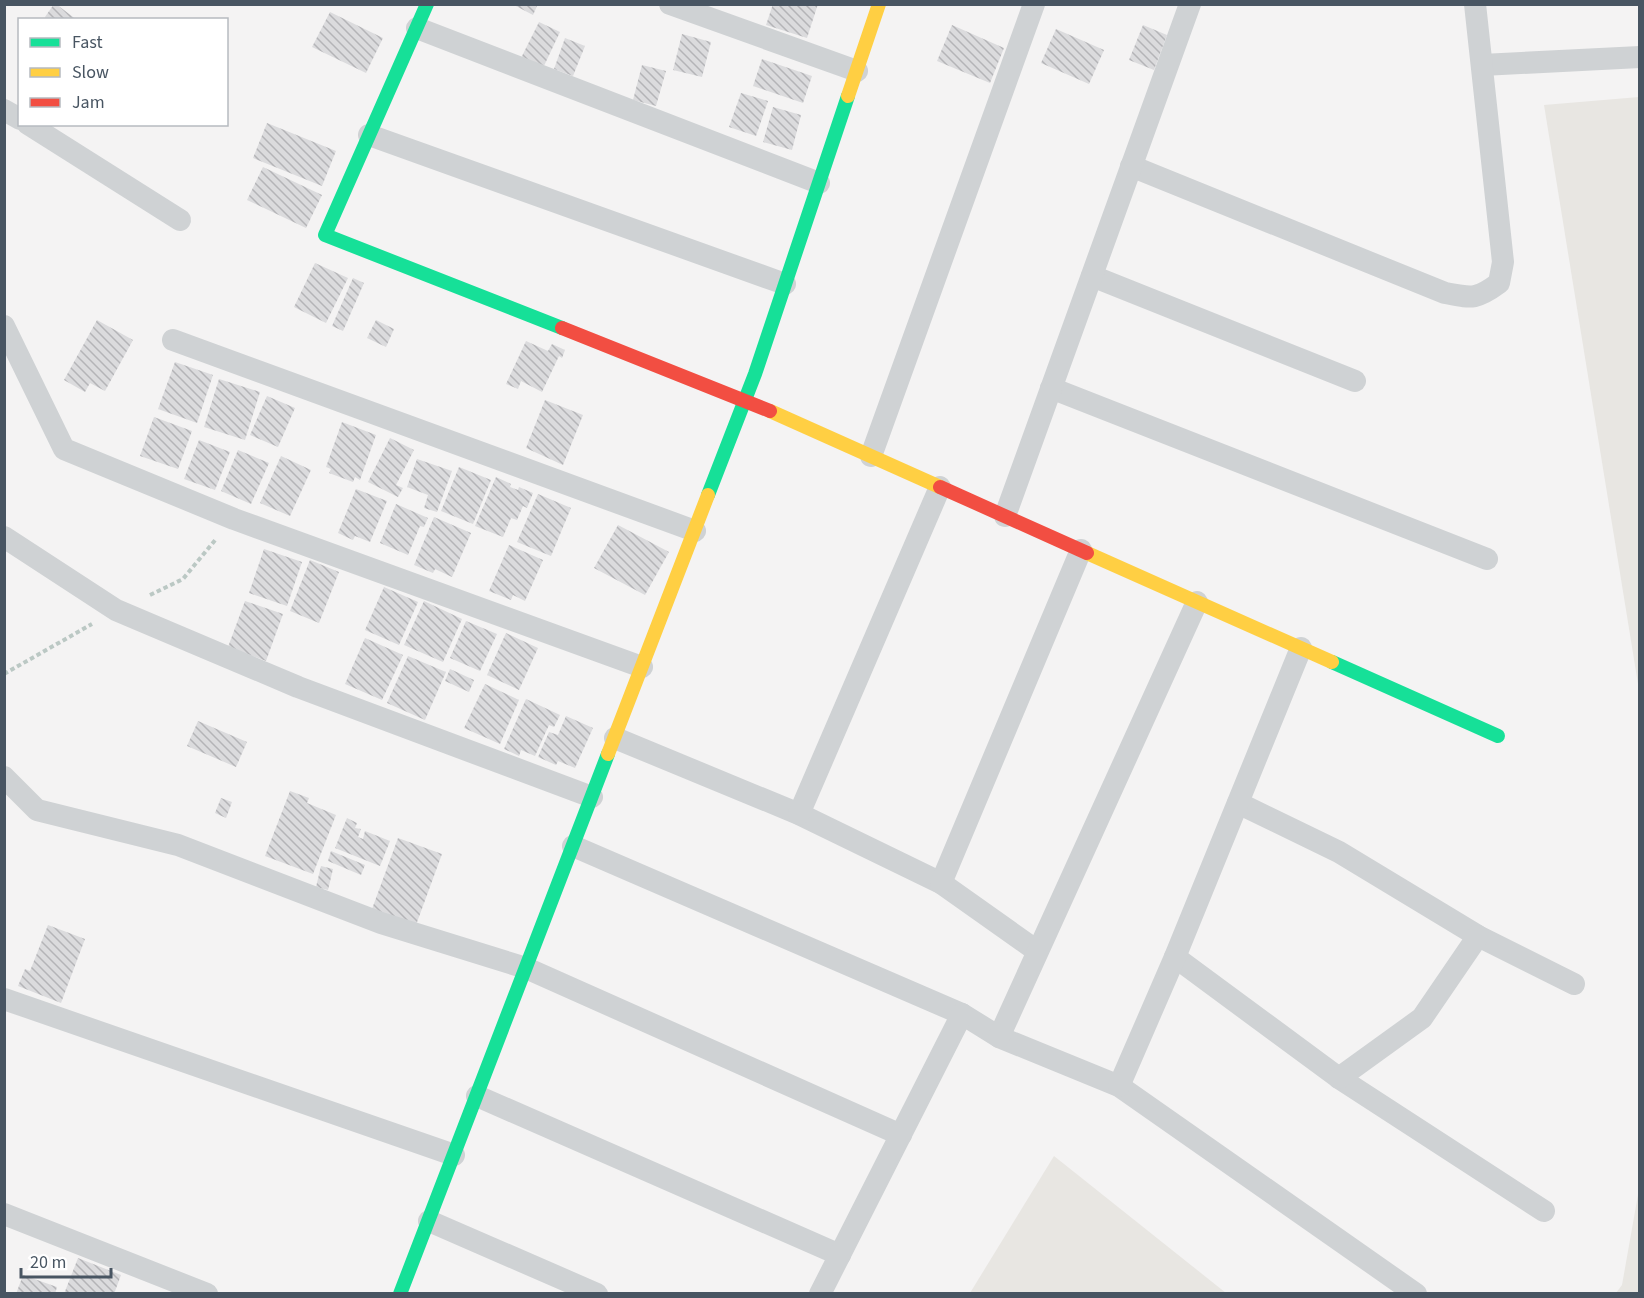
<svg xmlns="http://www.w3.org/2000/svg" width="1644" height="1298" viewBox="0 0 1644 1298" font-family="'Source Sans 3',sans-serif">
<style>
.commercial{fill:#e8e6e2}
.building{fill:url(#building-back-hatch)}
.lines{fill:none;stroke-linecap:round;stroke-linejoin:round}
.path{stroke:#bbc8c4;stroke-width:4;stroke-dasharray:4.5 3;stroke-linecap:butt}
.street{stroke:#cfd2d4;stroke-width:22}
.fast{stroke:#16e098;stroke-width:14}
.slow{stroke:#ffcf43;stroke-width:14}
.jam{stroke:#f24e42;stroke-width:14}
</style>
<defs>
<pattern id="building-back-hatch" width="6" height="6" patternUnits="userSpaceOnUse" patternTransform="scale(1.5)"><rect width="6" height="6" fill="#dbdbdd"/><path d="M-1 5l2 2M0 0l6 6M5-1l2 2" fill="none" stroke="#b4b4b7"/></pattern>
</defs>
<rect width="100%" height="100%" fill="#f4f3f3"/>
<g class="commercial">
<path d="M 1639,97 L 1640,97 L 1639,690 L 1544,105 Z"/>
<path d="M 1054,1156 L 1226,1293 L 970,1293 Z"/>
<path d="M 1639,1189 L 1639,1293 L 1616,1293 L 1622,1285 Z"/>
</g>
<g class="building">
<path d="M 54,4 L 56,4 L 77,20 L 49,20 L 45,17 Z"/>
<path d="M 512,4 L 538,4 L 533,15 Z"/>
<path d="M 773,4 L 818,4 L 807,38 L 766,25 Z"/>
<path d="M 330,12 L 383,38 L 366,73 L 312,47 Z"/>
<path d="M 539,22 L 560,32 L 543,68 L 521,58 Z"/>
<path d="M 952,25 L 1004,48 L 990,83 L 937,61 Z"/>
<path d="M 1143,25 L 1167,35 L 1154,70 L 1129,60 Z"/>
<path d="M 1056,29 L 1104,50 L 1089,84 L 1041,63 Z"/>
<path d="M 682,34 L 711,42 L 702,77 L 673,70 Z"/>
<path d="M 565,38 L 585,46 L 573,76 L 554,69 Z"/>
<path d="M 762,59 L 812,76 L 803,103 L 753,86 Z"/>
<path d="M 642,65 L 666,71 L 656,106 L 633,100 Z"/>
<path d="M 741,93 L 768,101 L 756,136 L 729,127 Z"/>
<path d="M 773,107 L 801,115 L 792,150 L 763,142 Z"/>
<path d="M 267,123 L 336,151 L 322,186 L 253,158 Z"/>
<path d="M 263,167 L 322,195 L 306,228 L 247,200 Z"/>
<path d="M 315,263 L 348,278 L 326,323 L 294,307 Z"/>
<path d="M 353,278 L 364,283 L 343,331 L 332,326 Z"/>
<path d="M 97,320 L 133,340 L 105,391 L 90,383 L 85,392 L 64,380 Z"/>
<path d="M 376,320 L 394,329 L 386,347 L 367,338 Z"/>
<path d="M 526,341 L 548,351 L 552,344 L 565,350 L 562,358 L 559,356 L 542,392 L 521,381 L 518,389 L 506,384 Z"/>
<path d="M 175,362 L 213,375 L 197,423 L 158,409 Z"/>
<path d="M 219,379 L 260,392 L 245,440 L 204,427 Z"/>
<path d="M 267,396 L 295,408 L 278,447 L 250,435 Z"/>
<path d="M 545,400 L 583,415 L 563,465 L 526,448 Z"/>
<path d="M 154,417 L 192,431 L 178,469 L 140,456 Z"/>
<path d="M 342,422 L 376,435 L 360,480 L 355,477 L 353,482 L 329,473 L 331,469 L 326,467 Z"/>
<path d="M 390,438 L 414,450 L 396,485 L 403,488 L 398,497 L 368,482 Z"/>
<path d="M 199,440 L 230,452 L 215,490 L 184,479 Z"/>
<path d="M 238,450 L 269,463 L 251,504 L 221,491 Z"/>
<path d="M 281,456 L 311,470 L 290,516 L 260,503 Z"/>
<path d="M 417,459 L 452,471 L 437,512 L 424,508 L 428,495 L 407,487 Z"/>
<path d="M 459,467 L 491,480 L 473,524 L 441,511 Z"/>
<path d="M 496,477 L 511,484 L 510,487 L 518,490 L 519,487 L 533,493 L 527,508 L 523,506 L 517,520 L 511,518 L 503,537 L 475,526 Z"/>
<path d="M 356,489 L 387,501 L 370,542 L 355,536 L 353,540 L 338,533 Z"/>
<path d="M 538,494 L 571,508 L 551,556 L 517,542 Z"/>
<path d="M 396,504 L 428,518 L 424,527 L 420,526 L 408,555 L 380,543 Z"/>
<path d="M 434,517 L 471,533 L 452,577 L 435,569 L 433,573 L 414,565 Z"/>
<path d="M 618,525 L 669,552 L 645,595 L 594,568 Z"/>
<path d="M 509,545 L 543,560 L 525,601 L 513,595 L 511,600 L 489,591 Z"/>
<path d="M 264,549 L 302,562 L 287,606 L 249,593 Z"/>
<path d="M 310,560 L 339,572 L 319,623 L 290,611 Z"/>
<path d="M 384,587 L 418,602 L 399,645 L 365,630 Z"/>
<path d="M 245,601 L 283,614 L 266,661 L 228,647 Z"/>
<path d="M 424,601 L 462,619 L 443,662 L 404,645 Z"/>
<path d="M 466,621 L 497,634 L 480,671 L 450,658 Z"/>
<path d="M 506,633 L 538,648 L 519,690 L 487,675 Z"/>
<path d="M 365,638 L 403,655 L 382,700 L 345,684 Z"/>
<path d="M 408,656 L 446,672 L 425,720 L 387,703 Z"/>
<path d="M 450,669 L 474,680 L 469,692 L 445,681 Z"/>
<path d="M 485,684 L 519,700 L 500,744 L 464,728 Z"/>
<path d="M 526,699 L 560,715 L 554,727 L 549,725 L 535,756 L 521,750 L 519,756 L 504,749 Z"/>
<path d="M 566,716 L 593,728 L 575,768 L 558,761 L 556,765 L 538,757 L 549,732 L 558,735 Z"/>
<path d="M 198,721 L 247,742 L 236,767 L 187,746 Z"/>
<path d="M 290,791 L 309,798 L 307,803 L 336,815 L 313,874 L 265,856 Z"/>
<path d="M 221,798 L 232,802 L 226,818 L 215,813 Z"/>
<path d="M 347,818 L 357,823 L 355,828 L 361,829 L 358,837 L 363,839 L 365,831 L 390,841 L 380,866 L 335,848 Z"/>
<path d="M 398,838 L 442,854 L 416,925 L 372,909 Z"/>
<path d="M 331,851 L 365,865 L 361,875 L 328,861 Z"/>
<path d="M 321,866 L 333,869 L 328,890 L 316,887 Z"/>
<path d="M 48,925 L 85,939 L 61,1003 L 18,986 L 25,969 L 30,971 Z"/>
<path d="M 78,1258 L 121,1275 L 114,1294 L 64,1294 Z"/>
<path d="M 23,1275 L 57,1287 L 55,1294 L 16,1294 Z"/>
</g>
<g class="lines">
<g class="path">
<path d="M 150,595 L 183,579 L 216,539"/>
<path d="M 4,674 L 92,624"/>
</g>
<g class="street">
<path d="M 670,4 L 857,71"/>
<path d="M 417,28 L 819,183"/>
<path d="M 1482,65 L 1640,57"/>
<path d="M 4,110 L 20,119"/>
<path d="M 28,124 L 180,220"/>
<path d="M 369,135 L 785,284"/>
<path d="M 1131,166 L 1445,293 C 1472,298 1476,300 1499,283 L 1503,262 L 1475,4"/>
<path d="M 1092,276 L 1355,381"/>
<path d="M 4,326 L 64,449 L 234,519 L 642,667"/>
<path d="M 173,340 L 695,531"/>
<path d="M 1051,388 L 1487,559"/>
<path d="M 871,456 L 1034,4"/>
<path d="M 1005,516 L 1190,4"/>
<path d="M 4,537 L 116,610 L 298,687 L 592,797"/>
<path d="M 615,738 L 799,814 L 941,883 L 1037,951"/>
<path d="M 4,777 L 37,810 L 178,845 L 381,923 L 526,968 L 901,1135"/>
<path d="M 1238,803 L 1339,852 L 1478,936 L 1574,984"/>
<path d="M 799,814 L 940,487"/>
<path d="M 573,846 L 962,1014 L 999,1037 L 1119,1086 L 1416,1294"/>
<path d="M 941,883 L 1081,550"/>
<path d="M 1175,957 L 1339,1078 L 1544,1211"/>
<path d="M 4,999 L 454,1155"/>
<path d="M 999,1037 L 1197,602"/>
<path d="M 1339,1078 L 1422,1018 L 1478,936"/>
<path d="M 1119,1086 L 1175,957 L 1301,648"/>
<path d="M 477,1096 L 840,1255"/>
<path d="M 4,1214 L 207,1294"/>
<path d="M 429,1221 L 597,1294"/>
<path d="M 820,1294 L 962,1014"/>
</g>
<g class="fast">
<path d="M 427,4 L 325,235 L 562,328"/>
<path d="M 708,495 L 755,374 L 848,96"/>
<path d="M 1332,662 L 1498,736"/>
<path d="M 400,1294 L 608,754"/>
</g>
<g class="slow">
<path d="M 848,96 L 879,4"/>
<path d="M 770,411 L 940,487"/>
<path d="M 1087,553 L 1332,662"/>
<path d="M 608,754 L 708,495"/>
</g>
<g class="jam">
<path d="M 562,328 L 770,411"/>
<path d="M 940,487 L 1087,553"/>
</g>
</g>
<rect width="1644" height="1298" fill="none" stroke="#485562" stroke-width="12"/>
<rect x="18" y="18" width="210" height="108" fill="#ffffff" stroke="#b6bbc0" stroke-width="1.5"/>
<rect x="30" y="38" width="30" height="9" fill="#16e098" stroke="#b6bbc0" stroke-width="1.5"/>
<text x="72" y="48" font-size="18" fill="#485562">Fast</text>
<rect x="30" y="68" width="30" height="9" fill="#ffcf43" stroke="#b6bbc0" stroke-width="1.5"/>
<text x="72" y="78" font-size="18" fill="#485562">Slow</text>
<rect x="30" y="98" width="30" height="9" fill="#f24e42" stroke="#b6bbc0" stroke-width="1.5"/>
<text x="72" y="108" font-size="18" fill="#485562">Jam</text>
<path d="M21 1268v9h90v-9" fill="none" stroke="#485562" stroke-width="3"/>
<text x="30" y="1268" font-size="18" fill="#485562" stroke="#ffffff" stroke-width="4.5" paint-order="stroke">20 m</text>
</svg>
